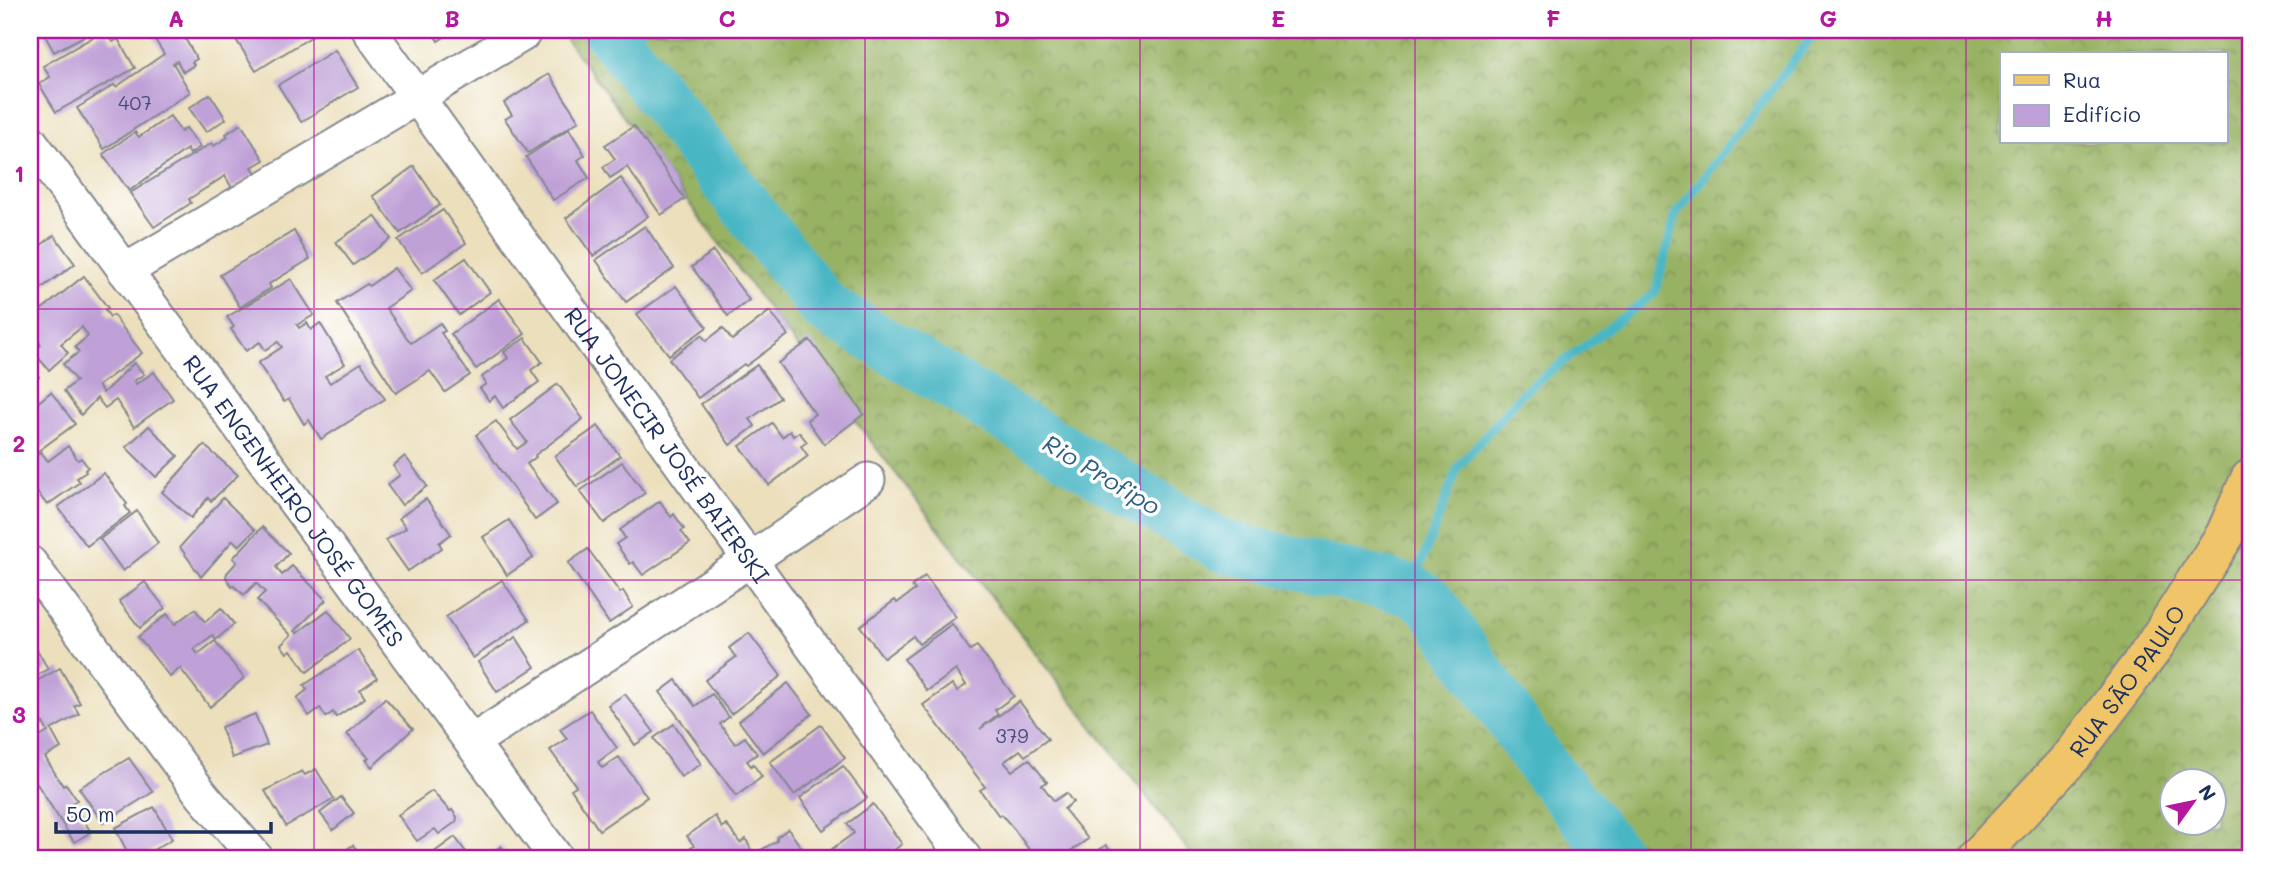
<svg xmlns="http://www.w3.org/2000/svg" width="2280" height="889" viewBox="0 0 2280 889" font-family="Mali,sans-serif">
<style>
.forest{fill:url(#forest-crowns);stroke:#5a7060;stroke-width:2;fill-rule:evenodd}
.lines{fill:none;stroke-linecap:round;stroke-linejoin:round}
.stream{stroke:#49b6c4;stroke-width:9}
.river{stroke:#49b6c4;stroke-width:52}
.building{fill:#bfa1d7}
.minor-casing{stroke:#84878d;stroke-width:37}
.major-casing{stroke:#84878d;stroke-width:42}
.minor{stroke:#fff;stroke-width:33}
.major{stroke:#f0c469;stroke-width:38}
.grid{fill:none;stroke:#b5179e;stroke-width:2;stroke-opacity:0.55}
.labels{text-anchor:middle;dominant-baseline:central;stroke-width:7;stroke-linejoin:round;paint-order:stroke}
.number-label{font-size:19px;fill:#444c7c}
.street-label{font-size:23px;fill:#1b2f5e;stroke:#fff}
.water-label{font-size:24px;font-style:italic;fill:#2b5e82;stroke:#fff}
.neatline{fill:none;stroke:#b5179e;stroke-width:2.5}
.grid-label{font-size:23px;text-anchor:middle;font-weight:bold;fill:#b5179e}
</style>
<defs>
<pattern id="forest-crowns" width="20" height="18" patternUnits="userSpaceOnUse" patternTransform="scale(1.75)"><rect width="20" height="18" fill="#98b263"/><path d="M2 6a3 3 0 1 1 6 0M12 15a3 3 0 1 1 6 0" fill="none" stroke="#7b9155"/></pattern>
</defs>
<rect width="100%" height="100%" fill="#fff"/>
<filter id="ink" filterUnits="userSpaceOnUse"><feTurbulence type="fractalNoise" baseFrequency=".0143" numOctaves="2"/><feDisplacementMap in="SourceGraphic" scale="14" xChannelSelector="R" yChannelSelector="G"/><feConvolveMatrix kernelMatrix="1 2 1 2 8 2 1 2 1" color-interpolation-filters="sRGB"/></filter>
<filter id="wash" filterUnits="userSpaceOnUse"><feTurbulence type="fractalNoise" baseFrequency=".00686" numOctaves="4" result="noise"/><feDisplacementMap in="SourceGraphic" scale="28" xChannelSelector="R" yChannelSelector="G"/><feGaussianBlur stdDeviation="1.57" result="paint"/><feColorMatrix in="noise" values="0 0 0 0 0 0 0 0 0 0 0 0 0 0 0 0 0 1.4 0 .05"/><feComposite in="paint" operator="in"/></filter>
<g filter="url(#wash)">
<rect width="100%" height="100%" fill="#ecdfbc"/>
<path class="forest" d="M 559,30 L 2250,30 L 2250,859 L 1195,859 L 773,315 ZM 2002,54 L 2226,54 L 2226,142 L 2002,142 ZM 2172,780 L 2214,780 L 2214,822 L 2172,822 Z"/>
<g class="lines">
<path class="stream" d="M 1411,590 L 1458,467 L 1523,392 L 1655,293 L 1676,214 L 1817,30"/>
<path class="river" d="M 608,30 L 825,308 L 1222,546 L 1411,590 L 1430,602 L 1540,762 L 1619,859"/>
</g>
<g id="blocks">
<g class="building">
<path d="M 42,30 L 83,30 L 86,35 L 54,52 Z"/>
<path d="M 149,30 L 180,30 L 197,59 L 192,62 L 194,65 L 183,72 L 177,61 L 173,63 L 190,92 L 104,149 L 77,108 L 114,85 L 116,87 L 164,54 Z"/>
<path d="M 249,30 L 310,30 L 314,35 L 256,71 L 235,38 Z"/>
<path d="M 431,30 L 455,30 L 438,41 Z"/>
<path d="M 102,32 L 103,34 L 106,32 L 113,42 L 118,39 L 135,68 L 56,112 L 39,84 L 50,77 L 43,66 Z"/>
<path d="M 335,50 L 358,87 L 301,122 L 278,85 Z"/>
<path d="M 549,74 L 579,121 L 528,153 L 505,119 L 512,115 L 504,103 Z"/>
<path d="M 210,94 L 226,119 L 206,132 L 189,108 Z"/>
<path d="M 170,116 L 181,132 L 186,128 L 200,147 L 190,154 L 187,149 L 129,191 L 103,154 L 135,132 L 139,137 Z"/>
<path d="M 241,124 L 264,160 L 252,167 L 256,173 L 232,188 L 225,176 L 189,199 L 191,203 L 154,227 L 130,193 L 212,143 L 214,146 L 228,137 L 226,134 Z"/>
<path d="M 634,126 L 685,199 L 661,215 L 627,167 L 610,178 L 603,167 L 615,159 L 605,145 Z"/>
<path d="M 569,129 L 585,155 L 578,160 L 589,178 L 553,200 L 526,157 Z"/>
<path d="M 414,166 L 440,205 L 400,233 L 373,196 Z"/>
<path d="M 621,178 L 648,216 L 593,256 L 566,218 Z"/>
<path d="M 443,210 L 466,243 L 422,273 L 398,240 Z"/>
<path d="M 375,216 L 391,239 L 353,265 L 336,242 Z"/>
<path d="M 645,226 L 674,268 L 626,302 L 596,260 Z"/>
<path d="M 294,231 L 310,259 L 269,284 L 271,288 L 240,307 L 220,275 Z"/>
<path d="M 54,235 L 75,264 L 33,294 L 30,290 L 30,254 Z"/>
<path d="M 713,251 L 749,300 L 728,316 L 692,267 Z"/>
<path d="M 466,258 L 490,292 L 459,315 L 434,280 Z"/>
<path d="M 394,268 L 411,291 L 386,308 L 401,330 L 411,343 L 440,323 L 445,331 L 441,333 L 470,375 L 445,392 L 430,371 L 396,393 L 337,303 L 367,284 L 369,286 Z"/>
<path d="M 84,276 L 108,308 L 105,310 L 110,317 L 113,315 L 142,353 L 98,386 L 103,393 L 134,363 L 144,374 L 134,381 L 136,384 L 154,372 L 173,399 L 134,427 L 116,400 L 105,408 L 97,398 L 81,415 L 64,391 L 76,381 L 63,364 L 79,352 L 75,347 L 88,336 L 82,327 L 61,344 L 68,353 L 49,370 L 33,352 L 41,345 L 33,333 L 30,333 L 30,304 L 36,314 Z"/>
<path d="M 291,279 L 314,315 L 297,325 L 299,328 L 307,323 L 311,330 L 320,323 L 345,364 L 325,376 L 330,383 L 361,363 L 385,399 L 321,439 L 309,420 L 304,424 L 289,399 L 284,402 L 258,363 L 282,347 L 278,342 L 265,350 L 260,342 L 246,351 L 231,329 L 234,327 L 227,317 Z"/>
<path d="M 676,286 L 707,327 L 669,355 L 637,314 Z"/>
<path d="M 499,299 L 525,334 L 476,369 L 451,334 Z"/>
<path d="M 770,311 L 788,335 L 746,366 L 744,364 L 698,398 L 669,359 L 702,335 L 706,341 L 723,328 L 732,340 Z"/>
<path d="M 525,338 L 542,362 L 531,370 L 539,382 L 503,408 L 495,396 L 489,401 L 480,388 L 486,384 L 482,377 L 508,358 L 504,352 Z"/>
<path d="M 810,340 L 864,414 L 824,444 L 807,420 L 815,414 L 778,363 Z"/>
<path d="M 757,365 L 780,398 L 750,419 L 755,426 L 730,445 L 701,404 Z"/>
<path d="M 30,367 L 39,377 L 30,386 Z"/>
<path d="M 558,384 L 583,419 L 535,455 L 536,457 L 527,464 L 557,504 L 535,520 L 476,435 L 496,421 L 517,449 L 527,442 L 510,420 Z"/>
<path d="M 51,392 L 75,424 L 30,457 L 30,409 Z"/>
<path d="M 772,423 L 782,437 L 790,431 L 793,436 L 799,432 L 807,442 L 801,446 L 808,456 L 769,485 L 740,446 Z"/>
<path d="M 149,426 L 178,456 L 156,477 L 126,447 Z"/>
<path d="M 598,426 L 620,456 L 577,487 L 555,456 Z"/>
<path d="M 204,445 L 238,475 L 211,501 L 208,498 L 191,518 L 162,492 Z"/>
<path d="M 68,446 L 78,460 L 81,458 L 88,467 L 85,470 L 86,472 L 77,478 L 80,482 L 47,505 L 30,482 L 30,460 L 41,452 L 48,461 Z"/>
<path d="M 405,456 L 427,486 L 402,505 L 387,485 L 400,475 L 393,466 Z"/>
<path d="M 622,462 L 645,493 L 604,523 L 580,491 Z"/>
<path d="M 104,473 L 127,504 L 125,506 L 130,513 L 87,546 L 58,507 Z"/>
<path d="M 223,498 L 255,530 L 239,546 L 233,540 L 201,577 L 180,547 Z"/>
<path d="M 426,499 L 451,534 L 439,543 L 442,548 L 408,571 L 386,540 L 406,528 L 399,518 Z"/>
<path d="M 660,501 L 671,517 L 674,514 L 684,529 L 681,531 L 690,543 L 643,575 L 633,562 L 630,564 L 616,544 L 625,538 L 620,530 Z"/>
<path d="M 137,511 L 158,543 L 123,571 L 100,539 Z"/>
<path d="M 509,520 L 533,558 L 507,575 L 483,537 Z"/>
<path d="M 262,527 L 289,553 L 276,567 L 282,575 L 292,566 L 326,600 L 295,631 L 297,633 L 328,610 L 350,639 L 307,672 L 291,650 L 287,653 L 281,645 L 291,635 L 257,600 L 265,592 L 256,583 L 244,595 L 234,586 L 232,587 L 226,577 L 227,573 L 237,562 L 233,558 Z"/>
<path d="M 588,549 L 620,593 L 623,591 L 633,607 L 609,623 L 568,563 Z"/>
<path d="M 925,576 L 956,617 L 919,644 L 913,636 L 884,658 L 860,626 L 895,600 L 897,603 L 915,590 L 912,586 Z"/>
<path d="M 502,580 L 529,620 L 473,658 L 446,617 Z"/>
<path d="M 145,582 L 165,608 L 140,628 L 119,601 Z"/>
<path d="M 221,608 L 234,624 L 216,640 L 213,635 L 194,649 L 198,654 L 215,641 L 244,678 L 210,707 L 180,668 L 170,677 L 138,637 L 167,614 L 175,624 L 195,609 L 205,622 Z"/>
<path d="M 952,624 L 970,650 L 977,646 L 1014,696 L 995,710 L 998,714 L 980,729 L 1019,701 L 1048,739 L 1025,756 L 1020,750 L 1004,762 L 1012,771 L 1029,759 L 1047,782 L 1042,785 L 1054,801 L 1066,793 L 1073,802 L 1064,809 L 1088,839 L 1059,859 L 1036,859 L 1014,829 L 1001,814 L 999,816 L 980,790 L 985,787 L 923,705 L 952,684 L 957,691 L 966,685 L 956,670 L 927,691 L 904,659 Z"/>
<path d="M 749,633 L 781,676 L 731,714 L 705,680 L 736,657 L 729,648 Z"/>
<path d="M 30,637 L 48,669 L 30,679 Z"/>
<path d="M 516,637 L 535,667 L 497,692 L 478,662 Z"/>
<path d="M 358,650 L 377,678 L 360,690 L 365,698 L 336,717 L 333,712 L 326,717 L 320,708 L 309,716 L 297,698 L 307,690 L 304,685 Z"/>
<path d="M 60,668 L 80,703 L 74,706 L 79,714 L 51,730 L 61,748 L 45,757 L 63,786 L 66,784 L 77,800 L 72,803 L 91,832 L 74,842 L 30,773 L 30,742 L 48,732 L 43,723 L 30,731 L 30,685 Z"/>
<path d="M 676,680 L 695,706 L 712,694 L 729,717 L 720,724 L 735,744 L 745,737 L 757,754 L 747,761 L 751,766 L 753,764 L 762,777 L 736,796 L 660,692 Z"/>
<path d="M 788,683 L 812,714 L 763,753 L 739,721 Z"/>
<path d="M 625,694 L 654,732 L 635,745 L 608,705 Z"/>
<path d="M 385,698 L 413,729 L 372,767 L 366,760 L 369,758 L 347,734 Z"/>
<path d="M 590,710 L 617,748 L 598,762 L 602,768 L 619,757 L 647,797 L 599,830 L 571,789 L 576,786 L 550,750 L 567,739 L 560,729 Z"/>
<path d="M 255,714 L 267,745 L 232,758 L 221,727 Z"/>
<path d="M 674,724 L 701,764 L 681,777 L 654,738 Z"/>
<path d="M 821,725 L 845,758 L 794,795 L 770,762 Z"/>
<path d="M 129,758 L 153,792 L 103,823 L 79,788 Z"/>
<path d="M 843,766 L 867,798 L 823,830 L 800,798 Z"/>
<path d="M 316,769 L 334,799 L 286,826 L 265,791 L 302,771 L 305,775 Z"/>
<path d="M 432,791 L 450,811 L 452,810 L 457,817 L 456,822 L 439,834 L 435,829 L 417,841 L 398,815 Z"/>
<path d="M 341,797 L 354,813 L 333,830 L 320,813 Z"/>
<path d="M 873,804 L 902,844 L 882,859 L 839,859 L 832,849 L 854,833 L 847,824 Z"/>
<path d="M 154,807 L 172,839 L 138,859 L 131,859 L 115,828 Z"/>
<path d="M 715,816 L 722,828 L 726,824 L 740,843 L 746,839 L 753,854 L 746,859 L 699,859 L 691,848 L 694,846 L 687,836 Z"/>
<path d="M 788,829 L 806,854 L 803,857 L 805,859 L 755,859 L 752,855 L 777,841 L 777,837 Z"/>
<path d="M 455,837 L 471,859 L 425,859 Z"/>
<path d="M 353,845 L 364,859 L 334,859 Z"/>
<path d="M 1106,845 L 1116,859 L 1073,859 L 1080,855 L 1083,858 L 1088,855 L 1090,857 Z"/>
<path d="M 501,846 L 510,859 L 484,859 Z"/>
<path d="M 677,850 L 684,859 L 663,859 Z"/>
</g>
</g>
</g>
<g filter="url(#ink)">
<use href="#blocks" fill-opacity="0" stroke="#84878d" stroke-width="2"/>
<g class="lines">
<defs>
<g id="minor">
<path id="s1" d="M 369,30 L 965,859"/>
<path id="s2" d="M 30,141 L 557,859"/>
<path d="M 125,271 L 523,34"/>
<path d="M 30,563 L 202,795 L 257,859"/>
<path d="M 472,742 L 750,560 L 868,480"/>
</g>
<g id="major">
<path id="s3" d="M 1976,859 L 2074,754 L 2153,648 L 2225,535 L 2250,479"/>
</g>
</defs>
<use href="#minor" class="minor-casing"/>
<use href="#major" class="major-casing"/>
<use href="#minor" class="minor"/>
<use href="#major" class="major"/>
</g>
</g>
<path class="grid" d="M 314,30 L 314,859M 589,30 L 589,859M 865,30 L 865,859M 1140,30 L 1140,859M 1415,30 L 1415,859M 1691,30 L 1691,859M 1966,30 L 1966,859M 30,309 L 2250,309M 30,580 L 2250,580"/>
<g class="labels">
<g class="number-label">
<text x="135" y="102">407</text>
<text x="1012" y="735">379</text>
</g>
<g class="street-label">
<text stroke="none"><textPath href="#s1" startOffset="511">RUA JONECIR JOSÉ BAIERSKI</textPath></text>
<text stroke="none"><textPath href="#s2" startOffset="446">RUA ENGENHEIRO JOSÉ GOMES</textPath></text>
<text stroke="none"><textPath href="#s3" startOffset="234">RUA SÃO PAULO</textPath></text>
</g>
<g class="water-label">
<text transform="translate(1102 474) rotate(31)">Rio Profipo</text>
</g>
</g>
<rect width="2280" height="889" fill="none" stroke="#fff" stroke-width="77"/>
<rect x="2000" y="52" width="228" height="91" fill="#ffffff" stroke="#a4acbf" stroke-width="2"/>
<rect x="2014" y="75" width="35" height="10" fill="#f0c469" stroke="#a4acbf" stroke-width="2"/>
<text x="2063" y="88" font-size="21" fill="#1b2f5e">Rua</text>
<rect x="2014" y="105" width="35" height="21" fill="#bfa1d7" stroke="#a4acbf" stroke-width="2"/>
<text x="2063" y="122" font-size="21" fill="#1b2f5e">Edifício</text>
<g transform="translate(2193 802) rotate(57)"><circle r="33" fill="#ffffff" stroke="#a4acbf" stroke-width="2"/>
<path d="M0-5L12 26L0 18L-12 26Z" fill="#b5179e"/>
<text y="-10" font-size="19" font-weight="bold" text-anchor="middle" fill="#1b2f5e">N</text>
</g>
<path d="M56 822v10h215v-10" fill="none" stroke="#1b2f5e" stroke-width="3.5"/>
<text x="66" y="822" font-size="21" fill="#1b2f5e" stroke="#ffffff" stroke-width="5" paint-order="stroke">50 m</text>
<rect x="38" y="38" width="2204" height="812" class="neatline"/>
<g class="grid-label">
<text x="176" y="27">A</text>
<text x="452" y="27">B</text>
<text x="727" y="27">C</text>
<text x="1002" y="27">D</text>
<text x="1278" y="27">E</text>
<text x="1553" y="27">F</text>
<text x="1828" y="27">G</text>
<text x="2104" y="27">H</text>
<text x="19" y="182">1</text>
<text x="19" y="452">2</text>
<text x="19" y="723">3</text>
</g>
</svg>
